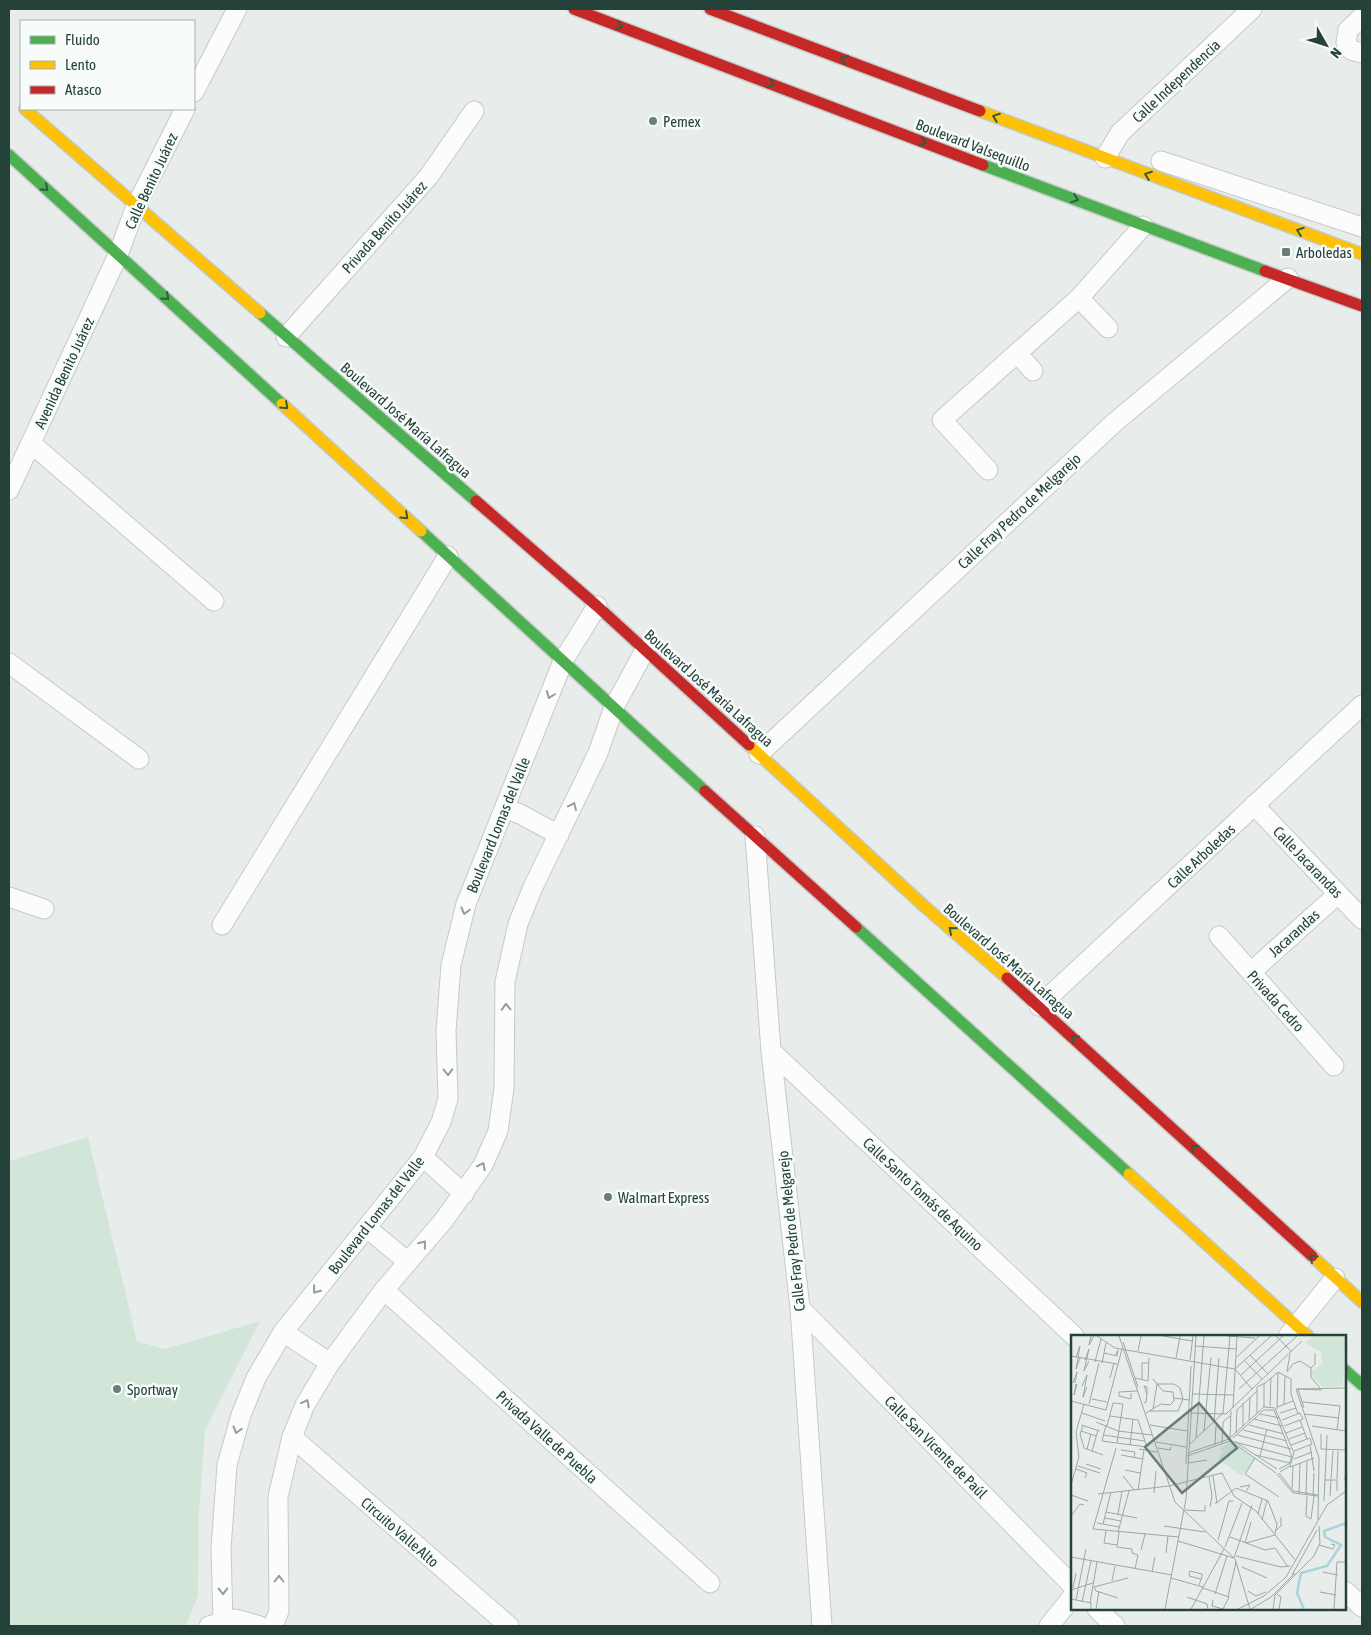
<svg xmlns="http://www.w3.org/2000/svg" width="1371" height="1635" viewBox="0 0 1371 1635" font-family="'Asap Condensed',sans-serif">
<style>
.green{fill:#d1e6d8}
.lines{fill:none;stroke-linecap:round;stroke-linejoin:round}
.street-casing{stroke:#c5cac8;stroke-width:21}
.fast-casing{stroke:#c3cbc8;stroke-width:14}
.slow-casing{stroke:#c3cbc8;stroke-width:14}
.jam-casing{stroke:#c3cbc8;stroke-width:14}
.street{stroke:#fcfcfc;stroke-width:19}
.fast{stroke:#4caf50;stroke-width:11}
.slow{stroke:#ffc107;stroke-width:11}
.jam{stroke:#c62828;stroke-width:11}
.oneway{stroke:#2e5d40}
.oneway2{stroke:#909f9b}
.poi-dot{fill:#697e78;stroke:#f7fbf9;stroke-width:2}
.labels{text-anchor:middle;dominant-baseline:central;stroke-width:5;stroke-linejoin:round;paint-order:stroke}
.street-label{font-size:15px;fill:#24423a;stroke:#f7fbf9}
.poi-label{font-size:15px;fill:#24423a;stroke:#f7fbf9;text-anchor:start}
.inset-river{fill:none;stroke:#a9d4db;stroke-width:2.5}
.inset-road{fill:none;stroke:#9aa9a4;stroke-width:1}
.view{fill:#697e78;fill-opacity:0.15;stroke:#697e78;stroke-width:2.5}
.inset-edge{fill:none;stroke:#24423a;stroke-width:2.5}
</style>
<rect width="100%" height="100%" fill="#e8edeb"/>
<path class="green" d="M 88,1137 L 137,1341 L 164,1349 L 260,1321 L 205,1430 L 199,1512 L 198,1595 L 186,1626 L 9,1626 L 9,1161 Z"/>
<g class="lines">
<defs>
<g id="street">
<path d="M 1362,17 L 1348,30 L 1346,43 L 1351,50 L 1362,53"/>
<path d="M 194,92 L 237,9"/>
<path d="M 1105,158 L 1120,133 L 1252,9"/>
<path d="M 1161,161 L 1362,227"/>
<path d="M 1079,298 L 1108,328"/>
<path d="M 286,337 L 429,176 L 474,111"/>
<path d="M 1017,353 L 1033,371"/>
<path d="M 32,444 L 214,601"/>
<path d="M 988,470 L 942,420 L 1079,298 L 1143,226"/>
<path d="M 9,490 L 118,255 L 136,206 L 185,109"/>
<path d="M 9,663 L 139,759"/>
<path d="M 759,754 L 1115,422 L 1288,278"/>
<path d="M 1254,805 L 1362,919"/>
<path d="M 506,809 L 520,814 L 559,835"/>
<path d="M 755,836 L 771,1051 L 800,1308 L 822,1626"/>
<path d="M 9,897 L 44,909"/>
<path d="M 222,925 L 448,556"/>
<path d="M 1219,936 L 1334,1066"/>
<path d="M 1251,972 L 1338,894"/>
<path d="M 1039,1006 L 1362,705"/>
<path d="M 771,1051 L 1074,1336"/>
<path d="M 423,1157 L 464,1194"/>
<path d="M 367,1228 L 408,1262"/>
<path d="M 384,1290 L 710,1583"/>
<path d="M 800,1308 L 1072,1585"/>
<path d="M 283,1332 L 330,1363"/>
<path d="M 1288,1336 L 1335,1278"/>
<path d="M 292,1437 L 509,1626"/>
<path d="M 1345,1591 L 1362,1607"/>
<path d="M 1097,1609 L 1115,1626"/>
<path d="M 223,1621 L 221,1549 L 227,1465 L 241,1415 L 256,1378 L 283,1332 L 423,1157 L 441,1122 L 448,1099 L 446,1031 L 451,965 L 466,904 L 563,661 L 597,606"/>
<path d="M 209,1626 L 236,1619 L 260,1626"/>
<path d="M 273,1626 L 279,1611 L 278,1497 L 292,1437 L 305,1405 L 330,1363 L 384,1290 L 444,1220 L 483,1165 L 498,1131 L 504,1088 L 505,982 L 518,924 L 533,887 L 598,753 L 614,707 L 645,650"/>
<path d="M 1049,1626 L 1072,1597"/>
</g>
<g id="fast">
<path d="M 9,155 L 282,404"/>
<path d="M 983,165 L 1265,271"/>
<path d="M 260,313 L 476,501"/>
<path d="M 421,531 L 705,791"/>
<path d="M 856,927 L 1129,1174"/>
<path d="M 1345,1370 L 1362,1385"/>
</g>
<g id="slow">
<path d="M 25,109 L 260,313"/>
<path d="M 980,111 L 1362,254"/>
<path d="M 282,404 L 421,531"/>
<path d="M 749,745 L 924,906 L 1007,978"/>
<path d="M 1129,1174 L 1308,1336"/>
<path d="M 1312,1256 L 1362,1302"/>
</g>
<g id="jam">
<path d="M 574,9 L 983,165"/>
<path d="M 710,9 L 980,111"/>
<path d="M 1265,271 L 1362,306"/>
<path d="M 476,501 L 597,606 L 749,745"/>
<path d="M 705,791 L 856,927"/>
<path d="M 1007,978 L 1312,1256"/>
</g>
</defs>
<use href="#street" class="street-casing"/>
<use href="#fast" class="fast-casing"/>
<use href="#slow" class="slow-casing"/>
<use href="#jam" class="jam-casing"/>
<use href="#street" class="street"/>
<use href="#fast" class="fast"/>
<use href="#slow" class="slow"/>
<use href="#jam" class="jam"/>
</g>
<defs><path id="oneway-chevron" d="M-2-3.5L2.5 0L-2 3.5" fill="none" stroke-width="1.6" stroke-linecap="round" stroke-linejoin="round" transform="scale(1.25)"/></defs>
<g class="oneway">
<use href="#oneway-chevron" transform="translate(619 26) rotate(20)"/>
<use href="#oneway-chevron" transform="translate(844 59) rotate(-159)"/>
<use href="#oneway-chevron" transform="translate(771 84) rotate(21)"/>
<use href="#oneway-chevron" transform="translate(996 117) rotate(-159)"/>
<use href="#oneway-chevron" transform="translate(923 142) rotate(21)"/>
<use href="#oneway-chevron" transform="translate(1148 175) rotate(-159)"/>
<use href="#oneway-chevron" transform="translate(45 188) rotate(42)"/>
<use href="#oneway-chevron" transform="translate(1075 199) rotate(21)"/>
<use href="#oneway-chevron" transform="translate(1300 231) rotate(-160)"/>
<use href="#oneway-chevron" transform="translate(166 297) rotate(42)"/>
<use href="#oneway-chevron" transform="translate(285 406) rotate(43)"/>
<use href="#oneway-chevron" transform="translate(405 516) rotate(43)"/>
<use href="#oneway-chevron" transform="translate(952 930) rotate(-139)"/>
<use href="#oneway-chevron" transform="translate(1074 1038) rotate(-138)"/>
<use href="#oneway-chevron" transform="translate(1194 1148) rotate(-138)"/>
<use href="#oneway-chevron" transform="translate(1313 1258) rotate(-138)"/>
</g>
<g class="oneway2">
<use href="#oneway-chevron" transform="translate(550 695) rotate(111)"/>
<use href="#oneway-chevron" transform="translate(573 806) rotate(-65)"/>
<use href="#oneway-chevron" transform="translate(465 911) rotate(105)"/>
<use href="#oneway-chevron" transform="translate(506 1007) rotate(-91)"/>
<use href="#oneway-chevron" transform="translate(448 1072) rotate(89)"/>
<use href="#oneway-chevron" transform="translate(482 1166) rotate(-63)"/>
<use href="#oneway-chevron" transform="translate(423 1244) rotate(-51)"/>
<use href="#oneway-chevron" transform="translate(316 1290) rotate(129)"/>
<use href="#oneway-chevron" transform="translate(306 1403) rotate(-62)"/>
<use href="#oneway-chevron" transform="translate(237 1430) rotate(106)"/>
<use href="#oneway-chevron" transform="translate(279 1579) rotate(-90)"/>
<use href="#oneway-chevron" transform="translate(223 1591) rotate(88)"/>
</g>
<g class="poi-dot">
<circle cx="653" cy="121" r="5"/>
<rect x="1281" y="247" width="10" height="10" rx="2.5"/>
<circle cx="608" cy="1197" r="5"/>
<circle cx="117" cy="1389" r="5"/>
</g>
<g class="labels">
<g class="street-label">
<text transform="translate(1176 81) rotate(-43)">Calle Independencia</text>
<text transform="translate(973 145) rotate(21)">Boulevard Valsequillo</text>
<text transform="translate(151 181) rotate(-65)">Calle Benito Juárez</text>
<text transform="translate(384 227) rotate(-48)">Privada Benito Juárez</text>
<text transform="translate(64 373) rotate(-65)">Avenida Benito Juárez</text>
<text transform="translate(406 420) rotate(41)">Boulevard José María Lafragua</text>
<text transform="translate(1019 511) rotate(-43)">Calle Fray Pedro de Melgarejo</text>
<text transform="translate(709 688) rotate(42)">Boulevard José María Lafragua</text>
<text transform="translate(498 825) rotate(-68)">Boulevard Lomas del Valle</text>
<text transform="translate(1201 856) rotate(-43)">Calle Arboledas</text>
<text transform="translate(1308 862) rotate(46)">Calle Jacarandas</text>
<text transform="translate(1294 933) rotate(-42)">Jacarandas</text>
<text transform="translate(1009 961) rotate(41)">Boulevard José María Lafragua</text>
<text transform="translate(1276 1001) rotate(48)">Privada Cedro</text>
<text transform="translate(923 1194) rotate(43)">Calle Santo Tomás de Aquino</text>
<text transform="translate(376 1215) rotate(-52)">Boulevard Lomas del Valle</text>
<text transform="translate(791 1231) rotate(-96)">Calle Fray Pedro de Melgarejo</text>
<text transform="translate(547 1437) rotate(42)">Privada Valle de Puebla</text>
<text transform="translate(936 1447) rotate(45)">Calle San Vicente de Paúl</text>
<text transform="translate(400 1532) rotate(41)">Circuito Valle Alto</text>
</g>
<g class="poi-label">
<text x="663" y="121">Pemex</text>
<text x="1296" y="252">Arboledas</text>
<text x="618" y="1197">Walmart Express</text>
<text x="127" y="1389">Sportway</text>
</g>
</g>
<g transform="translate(1071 1335)">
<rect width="275" height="275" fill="#e8edeb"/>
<path d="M 242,1 L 275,1 L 272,51 L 252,52 L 241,41 L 241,36 L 251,29 L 250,17 L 234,8 ZM 160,107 L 184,124 L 171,141 L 147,124 L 152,117 L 148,113 Z" fill="#d1e6d8"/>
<path class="inset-river" d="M 275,41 L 275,59M 233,274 L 226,258 L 230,238 L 256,231 L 270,210 L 254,202 L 253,196 L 275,188"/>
<path class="inset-road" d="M 20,1 L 18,10 L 23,1M 26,1 L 44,13 L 164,34 L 200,1M 48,1 L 104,167 L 164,224 L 179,274M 92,1 L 121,6M 156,1 L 184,3M 205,1 L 221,17M 52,7 L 67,52M 124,11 L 165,14M 67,16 L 70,1M 33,18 L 46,21 L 47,15 L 44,21M 179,20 L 197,39M 0,21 L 46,29M 5,22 L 9,11 L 5,34 L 9,23M 166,22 L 188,1M 105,23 L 109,1M 14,25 L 18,14 L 13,36 L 18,26M 119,25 L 122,1M 173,25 L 191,44M 24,27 L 30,4M 31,28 L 35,8M 240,33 L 244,29 L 244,18M 164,34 L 181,54M 216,36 L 219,19M 216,37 L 222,29 L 229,26 L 240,33 L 240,42 L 249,53M 169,41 L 212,1M 39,43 L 43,28M 64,43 L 77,46 L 78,23M 82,44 L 92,56M 71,45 L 71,28 L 77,28M 2,48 L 6,37 L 4,48M 5,49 L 3,60 L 6,49M 11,51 L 16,40 L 12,62 L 16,52M 168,54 L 226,1M 60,58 L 60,64 L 48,61 L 48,57 L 66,56M 121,59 L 162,60M 103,63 L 118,65M 21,64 L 36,67M 0,66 L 35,75 L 51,14M 232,67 L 269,71 L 266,95M 73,68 L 75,67 L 76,59 L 76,52 L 73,51 L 76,59M 18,69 L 28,28M 90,69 L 99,70 L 103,66 L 102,57 L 92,56M 213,70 L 214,41M 199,71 L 200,43M 193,72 L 193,49 L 207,37 L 220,44 L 220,59 L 227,79M 206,72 L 222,66M 162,73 L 166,1M 233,73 L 227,54 L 251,55M 206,74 L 207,38M 166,75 L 186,56M 79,76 L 107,76 L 112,64 L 109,53 L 103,49 L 86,49 L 82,74M 11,78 L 34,86M 75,78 L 90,69M 119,78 L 155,79 L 231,6M 152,78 L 159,1M 186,78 L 186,52 L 194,48M 209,78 L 225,73M 189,79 L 209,83M 233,79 L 268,83M 183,84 L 211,91M 178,85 L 179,62M 211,85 L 229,78 L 232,84 L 213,91M 229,85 L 236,104M 25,87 L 47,96 L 81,100M 143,87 L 148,23M 10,90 L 29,96M 35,90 L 31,106 L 76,112 L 67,85 L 39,81M 79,90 L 116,96M 178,90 L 213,99M 12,91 L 9,99 L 13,113 L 32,120M 36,91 L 42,68 L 52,69 L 46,108M 172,91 L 172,68M 241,91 L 275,96M 172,95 L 216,106M 10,96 L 25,101M 133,96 L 140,22M 165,98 L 166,74M 215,98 L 231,92M 250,99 L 250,114 L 275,115M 32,100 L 74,106M 166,100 L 220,114M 160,102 L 193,72 L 204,73 L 223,118 L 219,131 L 209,137M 125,103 L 133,1M 159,103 L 160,76M 162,103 L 193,75 L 203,75 L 221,122 L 218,129 L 208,134M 218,104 L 234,98M 163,106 L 206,134M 85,107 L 115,112M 161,107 L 205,138M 164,107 L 221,122M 119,109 L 152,78M 151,109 L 152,87 L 159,81M 59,110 L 62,84M 144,110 L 145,91M 220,110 L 239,103 L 241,109 L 223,116M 239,110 L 243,136M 45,113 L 22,194 L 108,202M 87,113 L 99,115 L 100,112M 16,114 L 20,99M 68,114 L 86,117M 50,115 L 64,117 L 63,122M 21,116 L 27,95M 117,118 L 158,104M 50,120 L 72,124M 184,120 L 219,128M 116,121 L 159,106M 189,121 L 196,94M 184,123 L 174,139 L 208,162M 223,124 L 241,117M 117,128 L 136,125M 15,129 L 30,134M 115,129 L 120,31M 7,131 L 29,138M 219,132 L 243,123M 5,134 L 16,138 L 14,143M 54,135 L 69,138M 208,138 L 222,156 L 247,160M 206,139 L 222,158 L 247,161M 52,141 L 63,155M 142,141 L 146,168M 138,142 L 141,161 L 139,172M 260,144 L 262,116M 266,144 L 267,116M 254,145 L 266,145 L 266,156M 274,146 L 275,128M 0,150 L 8,122 L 5,97 L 13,69M 169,152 L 179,150 L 175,156M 221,154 L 222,131M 67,155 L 73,115M 83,158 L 85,136M 27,159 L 98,151 L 151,138 L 163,161 L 185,176 L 225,226M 228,159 L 229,128M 235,159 L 236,126M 0,160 L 17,166M 242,160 L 243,138M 236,161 L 235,181 L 240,184 L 243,161M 259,161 L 260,145M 253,166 L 256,100M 144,169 L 165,153 L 197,166 L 206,189 L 204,199M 114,175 L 134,176 L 134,170M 35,177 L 66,183M 47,179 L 51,156M 187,179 L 191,164M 0,181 L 9,169 L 13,170M 34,183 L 50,186M 191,185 L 196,165M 247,185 L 248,123 L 225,54 L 275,53M 26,188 L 48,192M 32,189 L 40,157M 93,191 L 134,197M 35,196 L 33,208 L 46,210M 204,196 L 210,191 L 210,182M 47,197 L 58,156M 48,197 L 46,212 L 61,214 L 61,218 L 67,220 L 64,234M 159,202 L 194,215M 147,205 L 158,166 L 162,166M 107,206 L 163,223 L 181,170M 174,208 L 180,187M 175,208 L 204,200M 248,210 L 262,214 L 264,210 L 260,209M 154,212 L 171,168M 70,215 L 74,199M 194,215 L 204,213 L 217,232M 95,218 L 97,201M 165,221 L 210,232 L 219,231M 0,222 L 101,240M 171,232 L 196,243M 81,237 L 84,222M 252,237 L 267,240M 221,240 L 246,195M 100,243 L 132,252M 41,246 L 44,231M 128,250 L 131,242 L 131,239 L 119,236 L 118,241 L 130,244M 2,253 L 5,238M 132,253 L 158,262 L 152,274 L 141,271 L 142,265M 0,255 L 22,248M 177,256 L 185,261 L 195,257M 249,257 L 265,260M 144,259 L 156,221M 206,259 L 210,262 L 208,274M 116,262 L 136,269 L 137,274M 157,262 L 165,227M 47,263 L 25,256 L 23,252 L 57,243M 0,264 L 20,268 L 20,274M 5,265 L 15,214M 11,267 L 20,226M 19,268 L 26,227M 25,274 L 28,256M 94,274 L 115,164 L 125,1M 120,274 L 153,214M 167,274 L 193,261 L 215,242 L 256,170 L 275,156M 180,274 L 200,262 L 224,238M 202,274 L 204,260 L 243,221 L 249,208 L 248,191M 263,274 L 266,227 L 275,227"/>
<path class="view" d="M 128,68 L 166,113 L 111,158 L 74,112 Z"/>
<rect width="275" height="275" class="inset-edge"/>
</g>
<rect width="1371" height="1635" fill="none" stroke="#24423a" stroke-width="20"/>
<rect x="20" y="20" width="175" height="90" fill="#f7fbf9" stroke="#a3b1ad"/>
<rect x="30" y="36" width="25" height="8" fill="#4caf50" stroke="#a3b1ad"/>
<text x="65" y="45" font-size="15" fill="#24423a">Fluido</text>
<rect x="30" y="61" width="25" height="8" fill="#ffc107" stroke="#a3b1ad"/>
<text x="65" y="70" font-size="15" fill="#24423a">Lento</text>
<rect x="30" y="86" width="25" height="8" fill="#c62828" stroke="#a3b1ad"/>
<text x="65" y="95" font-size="15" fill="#24423a">Atasco</text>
<g transform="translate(1326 45) rotate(129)" stroke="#f7fbf9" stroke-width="4" paint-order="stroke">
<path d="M0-4L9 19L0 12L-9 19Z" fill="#24423a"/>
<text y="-8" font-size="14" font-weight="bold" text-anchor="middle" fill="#24423a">N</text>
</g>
</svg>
